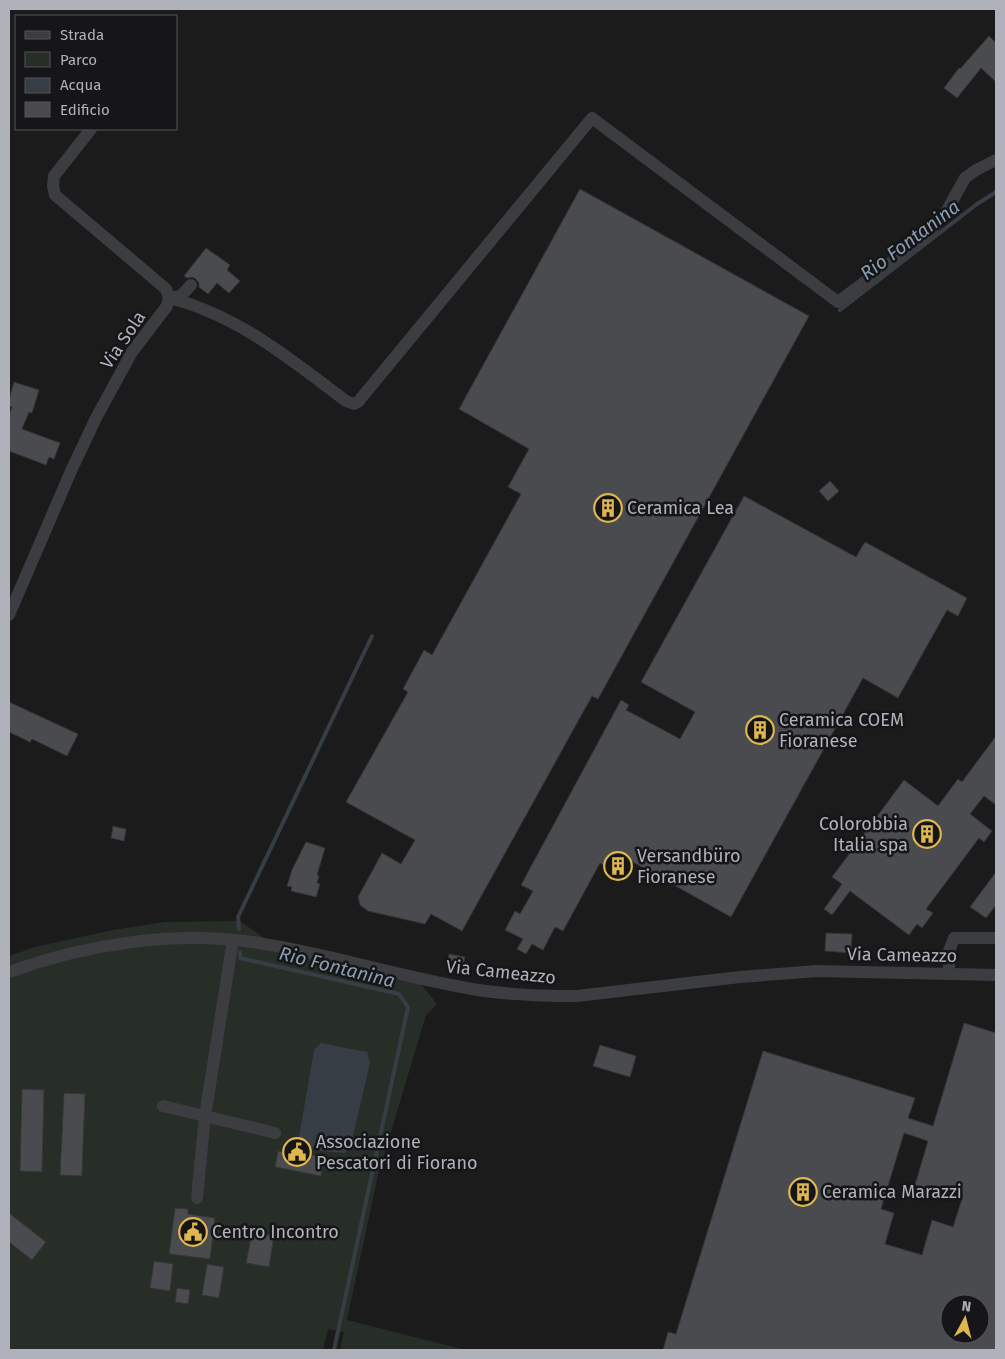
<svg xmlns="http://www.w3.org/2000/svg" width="1005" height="1359" viewBox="0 0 1005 1359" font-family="'Fira Sans',sans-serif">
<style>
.green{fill:#272e28}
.water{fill:#363d44}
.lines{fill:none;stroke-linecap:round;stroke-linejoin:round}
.stream{stroke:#363d44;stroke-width:4}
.building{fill:#4a4b4f;stroke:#353538;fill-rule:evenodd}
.minor{stroke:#3c3d41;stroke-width:12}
.labels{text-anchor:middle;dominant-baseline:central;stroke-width:5;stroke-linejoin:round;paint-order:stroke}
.street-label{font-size:18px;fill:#afb2bb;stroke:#161618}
.poi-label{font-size:18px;fill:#afb2bb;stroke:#161618;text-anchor:start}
.water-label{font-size:19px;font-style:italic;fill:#8a9db1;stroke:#161618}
</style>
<rect width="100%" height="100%" fill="#1b1b1c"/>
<path class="green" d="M 240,921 L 274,945 L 414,976 L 437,1004 L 426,1015 L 378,1175 L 347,1320 L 466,1350 L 340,1350 L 344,1332 L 328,1329 L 323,1350 L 9,1350 L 9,956 L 35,947 L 113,930 L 165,922 Z"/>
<path class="water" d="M 321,1043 L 367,1052 L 370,1063 L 350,1148 L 345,1153 L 321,1151 L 303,1144 L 299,1137 L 314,1050 Z"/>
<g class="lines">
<g class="stream">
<path d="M 840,310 L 977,204 L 996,192"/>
<path d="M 239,929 L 238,917 L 372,636"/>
<path d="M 240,952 L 240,958 L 399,994 L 408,1007 L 334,1350"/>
</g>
</g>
<g class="building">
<path d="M 989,36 L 996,43 L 996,82 L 981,68 L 957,98 L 944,88 L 959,68 L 960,69 Z"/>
<path d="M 580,189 L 809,316 L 598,699 L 592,696 L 462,931 L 431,914 L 425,924 L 368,911 L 360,905 L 358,897 L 382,853 L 401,864 L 415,840 L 346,802 L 408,692 L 403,689 L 424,650 L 432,655 L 521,494 L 508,487 L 529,449 L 459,409 Z"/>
<path d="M 206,248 L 230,265 L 227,270 L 240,281 L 229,293 L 217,283 L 208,294 L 199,287 L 199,283 L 196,279 L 192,277 L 187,278 L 184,276 Z"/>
<path d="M 14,382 L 39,390 L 32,413 L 29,412 L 22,429 L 60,443 L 54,459 L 49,457 L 46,465 L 9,451 L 9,415 L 12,407 L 9,406 L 9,400 Z"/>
<path d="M 830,481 L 839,491 L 828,501 L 819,491 Z"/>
<path d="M 744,496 L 856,557 L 865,542 L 967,598 L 958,616 L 947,610 L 898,698 L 863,678 L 731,917 L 631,861 L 623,875 L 600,863 L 563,931 L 555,927 L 543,950 L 532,944 L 526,954 L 517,949 L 523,939 L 505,930 L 515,911 L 520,914 L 533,891 L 521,885 L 621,700 L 629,705 L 626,710 L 680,739 L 695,712 L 641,682 Z"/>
<path d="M 9,702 L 78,734 L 67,756 L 32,739 L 30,742 L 9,732 Z"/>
<path d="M 996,736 L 996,805 L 984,796 L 970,814 L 992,831 L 984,842 L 979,838 L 926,909 L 933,913 L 922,928 L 917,924 L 909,935 L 850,891 L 832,915 L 824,909 L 842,884 L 832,877 L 904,780 L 938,806 L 958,779 L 962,782 Z"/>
<path d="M 113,826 L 126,829 L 124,841 L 111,838 Z"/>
<path d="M 306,842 L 325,848 L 317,875 L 319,876 L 317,883 L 320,884 L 316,897 L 291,891 L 292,887 L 287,886 L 292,870 Z"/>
<path d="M 996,872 L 996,905 L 986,918 L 970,907 Z"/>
<path d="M 826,933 L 852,934 L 851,953 L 825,951 Z"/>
<path d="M 449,954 L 465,957 L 463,966 L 447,964 Z"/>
<path d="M 964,1023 L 996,1033 L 996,1350 L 663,1350 L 668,1332 L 676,1334 L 763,1051 L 915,1098 L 908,1118 L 933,1126 ZM 904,1133 L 928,1141 L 915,1185 L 962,1199 L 953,1227 L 932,1220 L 922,1255 L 885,1244 L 894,1213 L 881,1209 ZM 950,1304 L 980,1304 L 980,1334 L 950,1334 Z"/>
<path d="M 600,1045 L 636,1056 L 630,1077 L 593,1066 Z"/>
<path d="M 22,1089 L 44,1090 L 42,1172 L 20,1171 Z"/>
<path d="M 64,1093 L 85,1094 L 82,1176 L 60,1175 Z"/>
<path d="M 285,1150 L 318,1156 L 317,1161 L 323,1162 L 321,1176 L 275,1167 L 278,1151 L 284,1152 Z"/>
<path d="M 175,1208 L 188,1209 L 188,1214 L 215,1218 L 210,1259 L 169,1254 Z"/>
<path d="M 9,1213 L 46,1242 L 32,1260 L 9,1242 Z"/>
<path d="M 252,1232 L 274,1236 L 269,1267 L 246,1263 Z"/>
<path d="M 154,1261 L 173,1264 L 170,1291 L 150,1288 Z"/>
<path d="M 207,1264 L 224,1267 L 219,1298 L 202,1295 Z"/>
<path d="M 177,1288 L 190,1290 L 188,1304 L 175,1302 Z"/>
</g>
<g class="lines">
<g class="minor">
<path d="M 191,285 L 181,296 L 169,298 C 238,315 291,360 346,401 L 354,404 L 358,402 L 592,118 L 838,302 L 927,235 L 945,214 L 965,178 L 976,170 L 996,160"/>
<path d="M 9,615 L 71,471 L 96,418 L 132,352 L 167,306 L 169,298 L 166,289 L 55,195 L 53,186 L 54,176 L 91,129"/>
<path d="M 9,972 C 86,944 176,930 258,943 C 330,954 400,977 472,989 C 507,995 542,996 577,996 L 740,977 L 817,971 L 996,975"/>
<path d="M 949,974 L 949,951 L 954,938 L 996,938"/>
<path d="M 163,1106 L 275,1133"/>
<path d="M 197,1198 L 205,1116 L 233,940"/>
</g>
</g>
<defs>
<symbol id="building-ring" viewBox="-11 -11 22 22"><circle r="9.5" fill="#161618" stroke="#e0b64f" stroke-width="1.5"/><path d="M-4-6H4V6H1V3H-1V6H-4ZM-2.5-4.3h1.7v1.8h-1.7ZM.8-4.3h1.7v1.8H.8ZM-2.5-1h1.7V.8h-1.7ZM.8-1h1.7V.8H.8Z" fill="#e0b64f"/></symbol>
<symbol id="civic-ring" viewBox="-11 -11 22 22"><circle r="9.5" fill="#161618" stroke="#e0b64f" stroke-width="1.5"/><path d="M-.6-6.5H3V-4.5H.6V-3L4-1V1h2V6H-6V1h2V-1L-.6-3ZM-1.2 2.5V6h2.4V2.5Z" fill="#e0b64f"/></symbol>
</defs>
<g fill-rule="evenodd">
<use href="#building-ring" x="592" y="492" width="32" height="32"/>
<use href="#building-ring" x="744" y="714" width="32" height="32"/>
<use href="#building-ring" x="911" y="818" width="32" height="32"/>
<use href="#building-ring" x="602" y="850" width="32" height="32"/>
<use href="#civic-ring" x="281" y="1136" width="32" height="32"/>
<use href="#building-ring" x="787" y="1176" width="32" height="32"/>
<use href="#civic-ring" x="177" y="1216" width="32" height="32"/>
</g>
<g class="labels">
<g class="street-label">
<text transform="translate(123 340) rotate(-56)">Via Sola</text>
<text transform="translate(902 955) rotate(1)">Via Cameazzo</text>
<text transform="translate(501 972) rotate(6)">Via Cameazzo</text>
</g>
<g class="poi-label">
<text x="627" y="508">Ceramica Lea</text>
<text x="779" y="720">Ceramica COEM<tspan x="779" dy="21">Fioranese</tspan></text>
<text x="908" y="824" text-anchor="end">Colorobbia<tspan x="908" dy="21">Italia spa</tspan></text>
<text x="637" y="856">Versandbüro<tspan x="637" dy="21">Fioranese</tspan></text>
<text x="316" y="1142">Associazione<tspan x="316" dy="21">Pescatori di Fiorano</tspan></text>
<text x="822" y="1192">Ceramica Marazzi</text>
<text x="212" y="1232">Centro Incontro</text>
</g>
<g class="water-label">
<text transform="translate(910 240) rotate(-37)">Rio Fontanina</text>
<text transform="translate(337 967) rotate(14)">Rio Fontanina</text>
</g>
</g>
<rect width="1005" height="1359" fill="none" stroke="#afb2bb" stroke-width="20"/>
<rect x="15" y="15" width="162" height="115" fill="#161618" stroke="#535459"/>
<rect x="25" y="31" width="25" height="8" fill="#3c3d41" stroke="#535459"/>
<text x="60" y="40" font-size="15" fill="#afb2bb">Strada</text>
<rect x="25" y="52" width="25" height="15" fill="#272e28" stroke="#535459"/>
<text x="60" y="65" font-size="15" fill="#afb2bb">Parco</text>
<rect x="25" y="78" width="25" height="15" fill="#363d44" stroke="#535459"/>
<text x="60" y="90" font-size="15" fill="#afb2bb">Acqua</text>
<rect x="25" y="102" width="25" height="15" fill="#4a4b4f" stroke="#535459"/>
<text x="60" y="115" font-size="15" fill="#afb2bb">Edificio</text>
<g transform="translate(965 1319) rotate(7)"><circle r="24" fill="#161618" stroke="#535459"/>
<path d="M0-4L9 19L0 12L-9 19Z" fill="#e0b64f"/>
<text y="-8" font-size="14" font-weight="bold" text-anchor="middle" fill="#afb2bb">N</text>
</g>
</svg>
